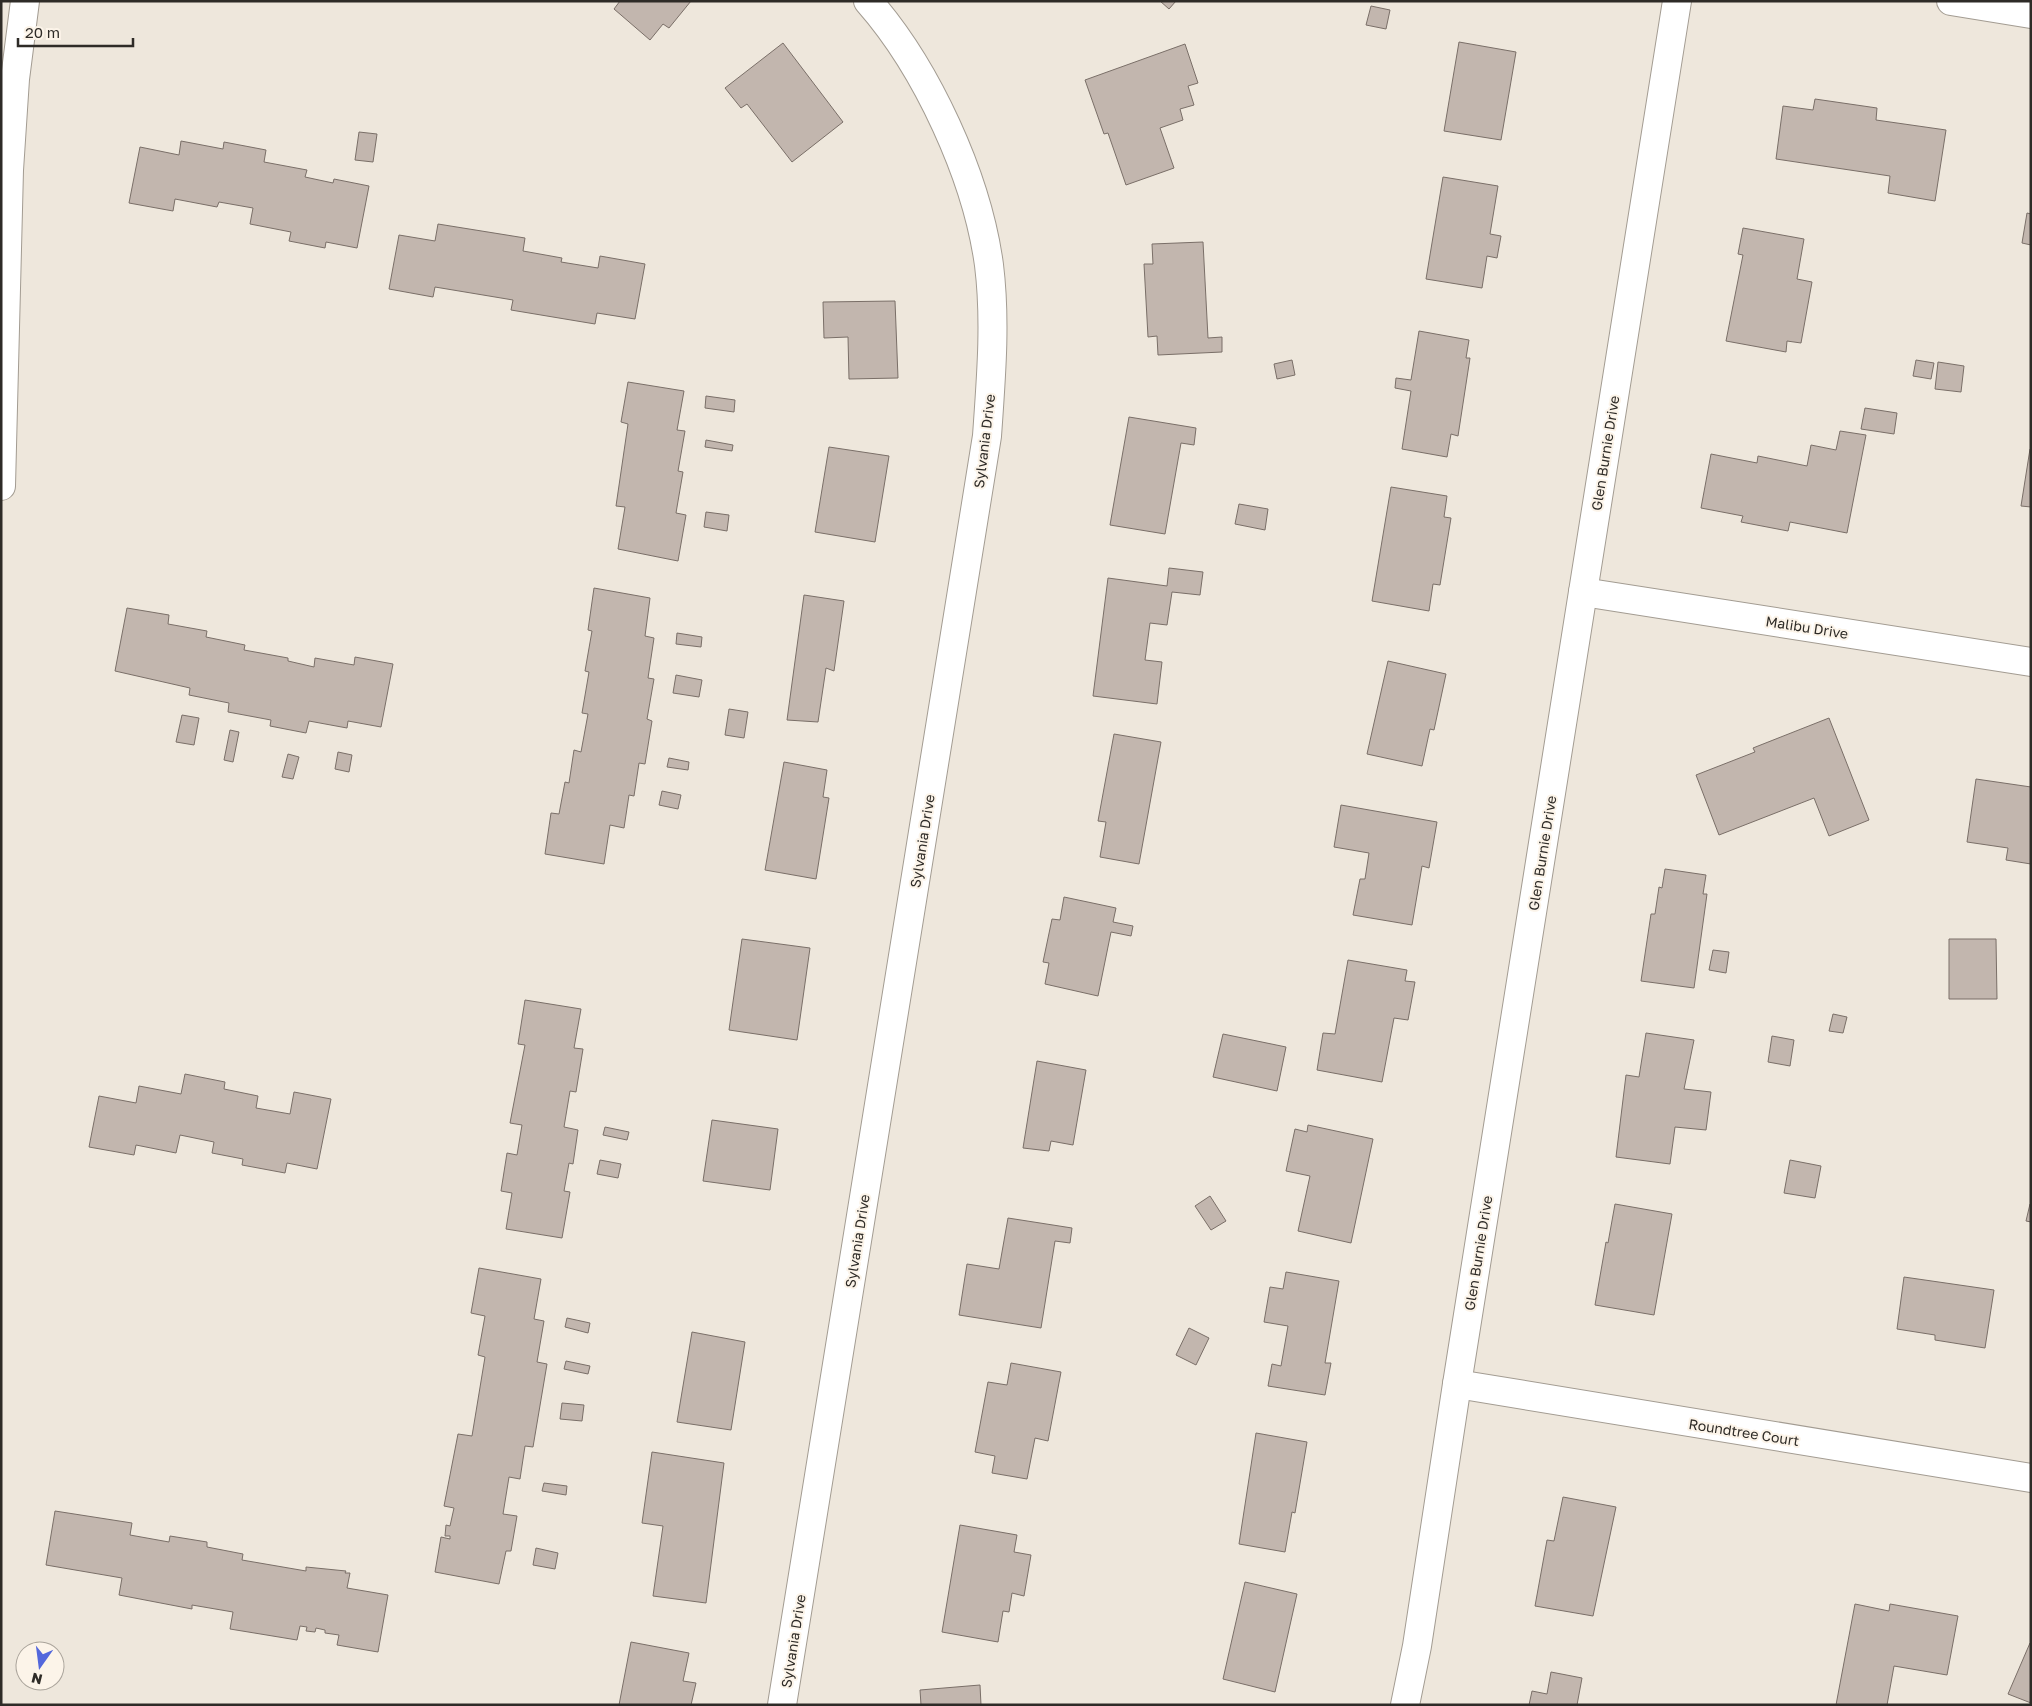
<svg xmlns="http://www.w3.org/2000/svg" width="2032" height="1706" font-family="'Golos Text',sans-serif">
<rect width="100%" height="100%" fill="#eee7dc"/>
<g fill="#c2b6ae" stroke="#7a6f68">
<path d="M 620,1 L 691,1 L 669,28 L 663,24 L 650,40 L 614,9 Z"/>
<path d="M 1160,1 L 1176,1 L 1169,9 Z"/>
<path d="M 1371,6 L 1390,10 L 1386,29 L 1366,25 Z"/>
<path d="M 1459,42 L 1516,52 L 1501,140 L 1444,131 Z"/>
<path d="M 783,43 L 843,122 L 792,162 L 747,104 L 741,108 L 725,88 Z"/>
<path d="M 1185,44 L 1198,83 L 1188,86 L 1194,105 L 1180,109 L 1183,120 L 1160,128 L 1174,168 L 1126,185 L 1108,133 L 1104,134 L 1085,80 Z"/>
<path d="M 1815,99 L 1877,108 L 1876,120 L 1946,130 L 1935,201 L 1888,193 L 1890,176 L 1776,159 L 1783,106 L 1813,110 Z"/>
<path d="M 359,132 L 377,134 L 373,162 L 355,160 Z"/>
<path d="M 181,141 L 223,149 L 224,142 L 266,150 L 264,162 L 307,170 L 305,177 L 333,183 L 334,179 L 369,186 L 357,248 L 326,242 L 325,248 L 289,241 L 291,232 L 250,224 L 253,208 L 219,202 L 217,207 L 175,199 L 173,211 L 129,203 L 140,147 L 179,155 Z"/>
<path d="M 1443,177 L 1498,186 L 1490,234 L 1501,236 L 1497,258 L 1487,256 L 1482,288 L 1426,279 Z"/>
<path d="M 2027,213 L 2031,214 L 2031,245 L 2022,243 Z"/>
<path d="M 438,224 L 525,238 L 523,251 L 562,258 L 561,262 L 598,268 L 600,256 L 645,264 L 635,319 L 597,313 L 595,324 L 511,310 L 513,300 L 435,287 L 433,297 L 389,289 L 399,235 L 435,241 Z"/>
<path d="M 1743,228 L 1804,239 L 1797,279 L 1812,282 L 1801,343 L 1787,341 L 1786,352 L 1726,341 L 1743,255 L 1738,254 Z"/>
<path d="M 1203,242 L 1208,338 L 1222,337 L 1222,352 L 1158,355 L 1157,336 L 1148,337 L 1144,264 L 1153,264 L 1152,244 Z"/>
<path d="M 895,301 L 898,378 L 849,379 L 848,337 L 824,338 L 823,302 Z"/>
<path d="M 1419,331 L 1469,340 L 1466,358 L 1470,358 L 1458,436 L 1451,434 L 1447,457 L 1402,449 L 1411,391 L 1395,388 L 1396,378 L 1411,380 Z"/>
<path d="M 1292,360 L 1295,375 L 1277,379 L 1274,364 Z"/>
<path d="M 1916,360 L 1934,363 L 1931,379 L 1913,376 Z"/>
<path d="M 1938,362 L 1964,366 L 1961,392 L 1935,389 Z"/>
<path d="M 628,382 L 684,391 L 677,430 L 685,431 L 678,471 L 683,472 L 676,513 L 686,515 L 678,561 L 618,549 L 625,507 L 616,506 L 628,424 L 621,422 Z"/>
<path d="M 706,396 L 735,400 L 734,412 L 705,408 Z"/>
<path d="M 1865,408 L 1897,413 L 1894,434 L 1861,429 Z"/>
<path d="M 1129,417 L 1196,428 L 1194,445 L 1181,443 L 1165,534 L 1110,525 Z"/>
<path d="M 1840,431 L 1866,435 L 1847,533 L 1790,522 L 1788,531 L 1741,522 L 1743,516 L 1701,508 L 1711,454 L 1757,463 L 1758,456 L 1807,466 L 1811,445 L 1836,450 Z"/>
<path d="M 706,440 L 733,445 L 732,451 L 705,447 Z"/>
<path d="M 829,447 L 889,456 L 875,542 L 815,532 Z"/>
<path d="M 2030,449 L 2031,449 L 2031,507 L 2021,506 Z"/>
<path d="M 1391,487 L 1447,496 L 1444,517 L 1451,518 L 1440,585 L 1433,584 L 1429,611 L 1372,601 Z"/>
<path d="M 1239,504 L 1268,509 L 1265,530 L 1235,524 Z"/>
<path d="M 706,512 L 729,515 L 727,531 L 704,527 Z"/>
<path d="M 1169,568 L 1203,572 L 1200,595 L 1172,592 L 1167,625 L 1150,623 L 1145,660 L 1162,662 L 1157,704 L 1093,696 L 1108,578 L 1167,586 Z"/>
<path d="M 594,588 L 650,598 L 645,636 L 654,638 L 648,678 L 654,679 L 647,719 L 652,721 L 645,764 L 639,763 L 634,796 L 629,795 L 624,828 L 610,825 L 604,864 L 545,854 L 551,813 L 559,814 L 565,782 L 569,783 L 574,750 L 581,752 L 588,714 L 582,713 L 589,672 L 585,671 L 592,631 L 588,630 Z"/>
<path d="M 804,595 L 844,601 L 834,671 L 826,668 L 818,722 L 787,720 Z"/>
<path d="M 127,608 L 169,615 L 168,624 L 207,631 L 206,637 L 245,645 L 244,650 L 288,658 L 288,661 L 314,667 L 315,658 L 354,665 L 355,657 L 393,664 L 381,727 L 348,721 L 347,728 L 309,721 L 306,733 L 270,726 L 271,720 L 228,712 L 229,703 L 189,695 L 190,688 L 115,671 Z"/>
<path d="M 677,633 L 702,637 L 701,647 L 676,644 Z"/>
<path d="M 1388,661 L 1446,674 L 1434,730 L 1430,729 L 1422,766 L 1367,754 Z"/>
<path d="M 676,675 L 702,680 L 699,697 L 673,693 Z"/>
<path d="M 729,709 L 748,712 L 744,738 L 725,735 Z"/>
<path d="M 182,715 L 199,718 L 194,745 L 176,742 Z"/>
<path d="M 1829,718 L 1869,820 L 1829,836 L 1814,798 L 1719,835 L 1696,775 L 1755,752 L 1753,748 Z"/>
<path d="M 230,730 L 239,732 L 233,762 L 224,760 Z"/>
<path d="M 1114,734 L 1161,742 L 1139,864 L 1100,857 L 1106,822 L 1098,821 Z"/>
<path d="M 338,752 L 352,755 L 349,772 L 335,769 Z"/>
<path d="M 288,754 L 299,757 L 293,779 L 282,777 Z"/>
<path d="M 669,758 L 689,762 L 688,770 L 667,767 Z"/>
<path d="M 784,762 L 827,770 L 823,797 L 829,798 L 816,879 L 765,870 Z"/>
<path d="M 1976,779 L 2031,787 L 2031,864 L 2006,860 L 2008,848 L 1967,842 Z"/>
<path d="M 662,791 L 681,795 L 678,809 L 659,805 Z"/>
<path d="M 1341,805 L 1437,822 L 1429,868 L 1422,866 L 1412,925 L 1353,915 L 1360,879 L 1365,879 L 1369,853 L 1334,847 Z"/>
<path d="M 1665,869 L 1706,875 L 1703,894 L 1707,894 L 1694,988 L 1641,981 L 1651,914 L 1655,914 L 1659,887 L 1662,888 Z"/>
<path d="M 1064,897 L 1116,908 L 1113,922 L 1133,926 L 1131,936 L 1111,932 L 1098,996 L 1045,984 L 1049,963 L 1043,962 L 1052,919 L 1060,920 Z"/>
<path d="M 742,939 L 810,948 L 797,1040 L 729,1030 Z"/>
<path d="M 1949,939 L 1996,939 L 1997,999 L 1949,999 Z"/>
<path d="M 1713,950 L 1729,952 L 1726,973 L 1709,970 Z"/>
<path d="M 1348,960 L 1407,970 L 1405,981 L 1415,982 L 1408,1020 L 1394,1018 L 1382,1082 L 1317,1070 L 1323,1033 L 1335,1034 Z"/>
<path d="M 525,1000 L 581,1009 L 574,1048 L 583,1049 L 576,1092 L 570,1091 L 564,1127 L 578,1130 L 573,1164 L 569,1163 L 564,1191 L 570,1192 L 562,1238 L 506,1229 L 512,1193 L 501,1191 L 507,1153 L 517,1155 L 522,1125 L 510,1123 L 525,1045 L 518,1044 Z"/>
<path d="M 1833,1014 L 1847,1017 L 1843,1033 L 1829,1031 Z"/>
<path d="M 1646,1033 L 1694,1040 L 1684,1089 L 1711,1092 L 1706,1130 L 1675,1127 L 1670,1164 L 1616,1157 L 1626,1075 L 1639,1077 Z"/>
<path d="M 1223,1034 L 1286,1047 L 1277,1091 L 1213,1077 Z"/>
<path d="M 1772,1036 L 1794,1040 L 1790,1066 L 1768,1062 Z"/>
<path d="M 1037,1061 L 1086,1070 L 1073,1145 L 1051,1141 L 1049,1151 L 1023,1148 Z"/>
<path d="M 185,1074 L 225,1082 L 224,1089 L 258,1096 L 256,1108 L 290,1114 L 294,1092 L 331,1099 L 317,1169 L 287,1163 L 285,1173 L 242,1165 L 243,1159 L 212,1153 L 214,1142 L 180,1135 L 176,1153 L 136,1145 L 134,1155 L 89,1147 L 99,1096 L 136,1103 L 139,1086 L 181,1094 Z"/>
<path d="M 712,1120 L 778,1129 L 770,1190 L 703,1181 Z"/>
<path d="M 1308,1125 L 1373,1139 L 1351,1243 L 1298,1231 L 1310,1176 L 1286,1171 L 1295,1129 L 1307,1132 Z"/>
<path d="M 605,1127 L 629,1132 L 627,1140 L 603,1135 Z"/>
<path d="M 600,1160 L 621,1164 L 618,1178 L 597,1174 Z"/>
<path d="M 1790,1160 L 1821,1166 L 1815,1198 L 1784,1193 Z"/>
<path d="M 1210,1196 L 1226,1221 L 1211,1230 L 1195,1206 Z"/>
<path d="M 1615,1204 L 1672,1214 L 1654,1315 L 1595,1305 L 1606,1242 L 1608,1243 Z"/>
<path d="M 2030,1204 L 2031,1204 L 2031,1222 L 2026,1221 Z"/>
<path d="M 1008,1218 L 1072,1228 L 1070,1243 L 1055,1241 L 1041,1328 L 959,1315 L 967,1264 L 999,1269 Z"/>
<path d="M 479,1268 L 541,1279 L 534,1319 L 544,1321 L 537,1362 L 547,1364 L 533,1447 L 525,1446 L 520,1479 L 509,1477 L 503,1514 L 517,1516 L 511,1551 L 506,1551 L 499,1584 L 435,1572 L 441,1537 L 450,1539 L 450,1536 L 445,1536 L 446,1525 L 450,1526 L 454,1508 L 444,1506 L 458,1434 L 472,1436 L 485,1357 L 478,1355 L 485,1316 L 471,1313 Z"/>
<path d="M 1286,1272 L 1339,1281 L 1325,1363 L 1331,1363 L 1325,1395 L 1268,1386 L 1272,1364 L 1281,1366 L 1288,1326 L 1264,1322 L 1270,1287 L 1283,1289 Z"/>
<path d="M 1904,1277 L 1994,1290 L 1985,1348 L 1935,1340 L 1935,1335 L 1897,1329 Z"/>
<path d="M 567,1318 L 590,1323 L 588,1333 L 565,1327 Z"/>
<path d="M 1189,1328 L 1209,1338 L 1196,1365 L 1176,1355 Z"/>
<path d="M 692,1332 L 745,1342 L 731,1430 L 677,1422 Z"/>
<path d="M 566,1361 L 590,1366 L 588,1374 L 564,1369 Z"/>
<path d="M 1011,1363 L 1061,1372 L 1048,1441 L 1035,1438 L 1027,1479 L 992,1473 L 995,1456 L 975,1452 L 988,1382 L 1007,1385 Z"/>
<path d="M 562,1403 L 584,1405 L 582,1421 L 560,1419 Z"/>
<path d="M 1256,1433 L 1307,1442 L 1295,1513 L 1292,1512 L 1285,1552 L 1239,1544 Z"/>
<path d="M 652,1452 L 724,1463 L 706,1603 L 653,1596 L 663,1526 L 642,1523 Z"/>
<path d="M 544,1483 L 567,1486 L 566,1495 L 542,1491 Z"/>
<path d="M 1563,1497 L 1616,1507 L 1593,1616 L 1535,1606 L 1547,1540 L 1554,1541 Z"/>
<path d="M 55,1511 L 132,1523 L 130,1535 L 169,1542 L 170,1536 L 207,1542 L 207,1547 L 243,1554 L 242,1560 L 306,1571 L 306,1567 L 346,1571 L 345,1573 L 350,1573 L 347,1588 L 388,1595 L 378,1652 L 337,1645 L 339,1635 L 325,1633 L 325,1630 L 316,1628 L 315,1632 L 306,1631 L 307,1627 L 300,1626 L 297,1640 L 230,1629 L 233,1612 L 192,1605 L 192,1609 L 119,1595 L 122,1578 L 46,1565 Z"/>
<path d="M 960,1525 L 1017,1535 L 1014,1552 L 1031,1555 L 1024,1596 L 1012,1593 L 1009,1612 L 1003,1611 L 998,1642 L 942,1632 Z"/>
<path d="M 536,1548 L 558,1553 L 555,1569 L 533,1565 Z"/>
<path d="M 1245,1582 L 1297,1594 L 1275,1692 L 1223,1679 Z"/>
<path d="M 1855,1604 L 1889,1611 L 1890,1604 L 1958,1616 L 1947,1675 L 1894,1666 L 1887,1705 L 1836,1705 Z"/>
<path d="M 631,1642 L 689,1653 L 683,1681 L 696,1683 L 691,1705 L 619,1705 Z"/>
<path d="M 2030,1643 L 2031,1643 L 2031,1703 L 2008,1694 Z"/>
<path d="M 1551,1672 L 1582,1678 L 1577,1705 L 1529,1705 L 1532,1691 L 1547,1694 Z"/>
<path d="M 980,1685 L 981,1705 L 921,1705 L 920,1690 Z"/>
</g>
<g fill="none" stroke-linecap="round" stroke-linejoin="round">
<defs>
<g id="minor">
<path d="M 1951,1 L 2031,14"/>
<path d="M 1,486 L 9,170 L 15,79 L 25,1"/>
<path d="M 1583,592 L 2031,662"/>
<path d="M 1457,1384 L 2031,1478"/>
<path d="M 782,1705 L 987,436 C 991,379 996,321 989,265 C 977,177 927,68 868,1"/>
<path d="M 1405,1705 L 1417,1646 L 1457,1384 L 1677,1"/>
</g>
</defs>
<use href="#minor" stroke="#a39c92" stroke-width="30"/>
<use href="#minor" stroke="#fff" stroke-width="28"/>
</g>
<g text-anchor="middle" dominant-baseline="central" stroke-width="4" stroke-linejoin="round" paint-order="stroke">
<g font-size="14" fill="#2e2b27" stroke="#fcf4e9">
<text transform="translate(984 441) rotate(-83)">Sylvania Drive</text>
<text transform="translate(1605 453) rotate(-81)">Glen Burnie Drive</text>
<text transform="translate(1807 627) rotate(9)">Malibu Drive</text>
<text transform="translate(922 841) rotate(-81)">Sylvania Drive</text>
<text transform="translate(1542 853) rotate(-81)">Glen Burnie Drive</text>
<text transform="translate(857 1241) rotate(-81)">Sylvania Drive</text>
<text transform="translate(1478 1253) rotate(-81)">Glen Burnie Drive</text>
<text transform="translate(1744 1432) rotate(9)">Roundtree Court</text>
<text transform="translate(793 1641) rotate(-81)">Sylvania Drive</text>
</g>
</g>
<rect width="2032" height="1706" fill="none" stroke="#2e2b27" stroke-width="5"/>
<g transform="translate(40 1666) rotate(194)"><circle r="24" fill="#fcf4e9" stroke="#aaa49b"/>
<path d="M0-4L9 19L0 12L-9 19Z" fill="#5367dc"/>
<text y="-8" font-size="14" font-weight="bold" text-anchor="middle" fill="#2e2b27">N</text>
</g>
<path d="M18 38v8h115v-8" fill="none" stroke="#2e2b27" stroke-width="2.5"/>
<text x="25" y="38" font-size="15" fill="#2e2b27" stroke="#fcf4e9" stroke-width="4" paint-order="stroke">20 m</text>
</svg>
